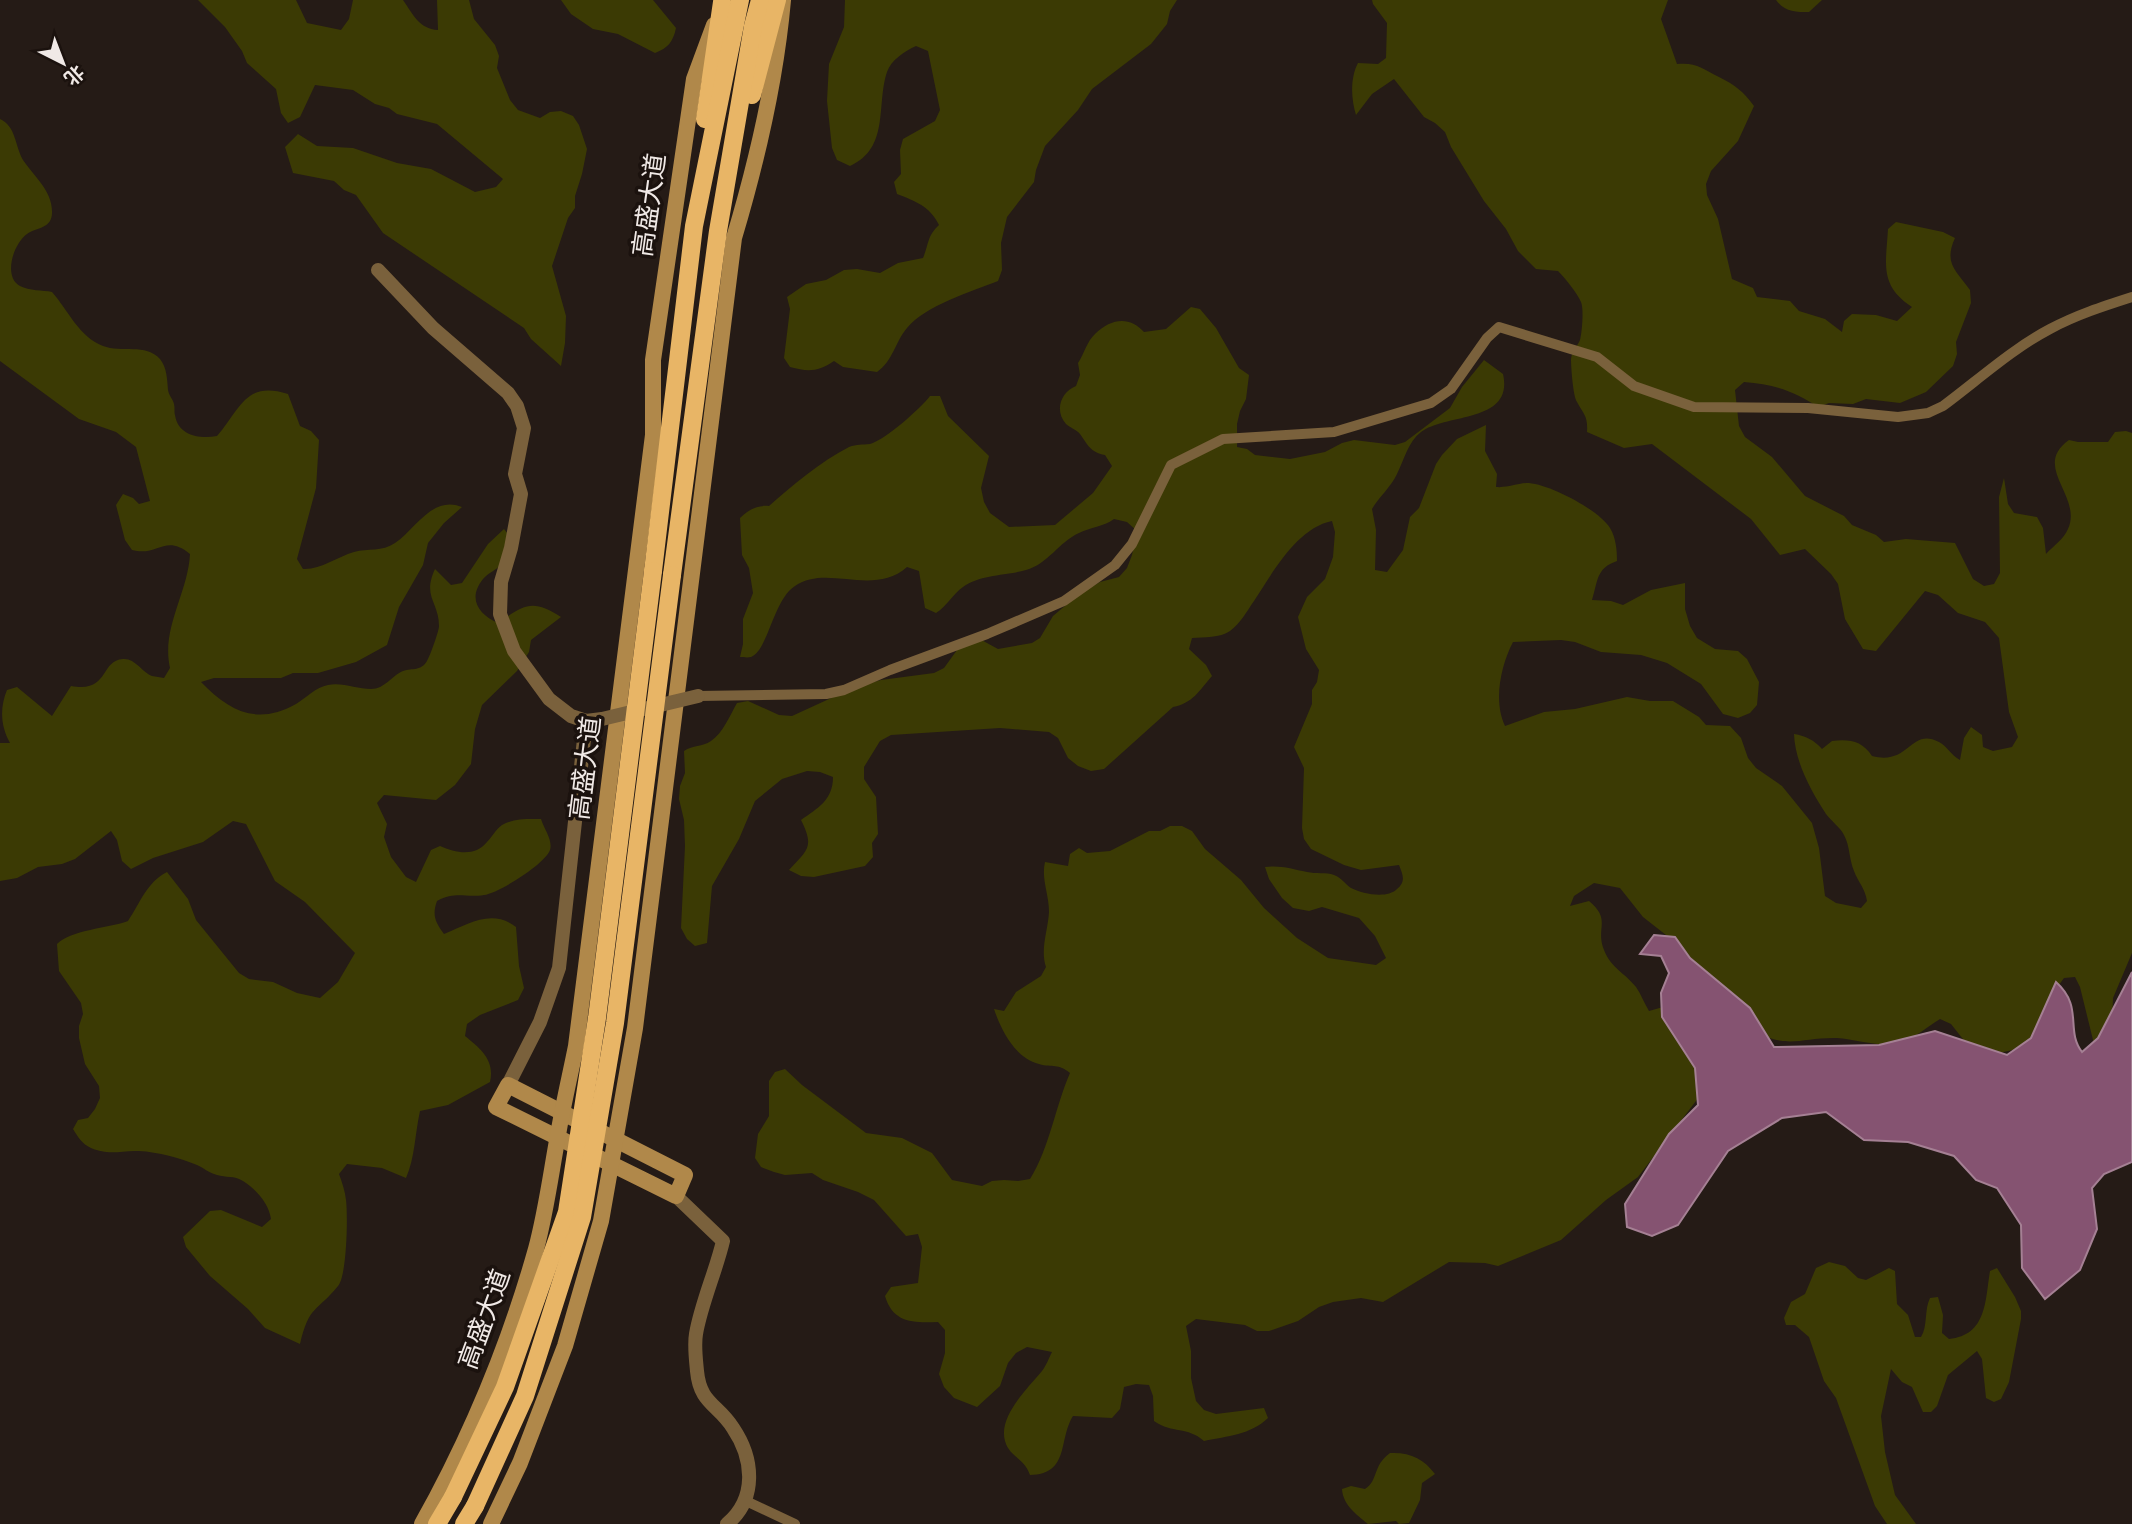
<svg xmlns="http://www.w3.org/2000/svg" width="2132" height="1524" font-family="'Zilla Slab','Noto Sans SC',serif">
<rect width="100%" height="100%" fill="#251b16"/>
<g fill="#3b3a04">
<path d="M 198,0 L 296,0 L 307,23 L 341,30 L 349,19 L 353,0 L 403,0 C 413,14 419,29 438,30 L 437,0 L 469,0 L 474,19 L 495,45 L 499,56 L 497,68 L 510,100 L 518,110 L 540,118 L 550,112 L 561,111 L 573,116 L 579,125 L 587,149 L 582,174 L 575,196 L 575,208 L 568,218 L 552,266 L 566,316 L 565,343 L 561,366 L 531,339 L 524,328 L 383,233 L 356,195 L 344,190 L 334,181 L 293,173 L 285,147 L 298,134 L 317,146 L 353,148 L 397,163 L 431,169 L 475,192 L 496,187 L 503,179 L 437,124 L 397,114 L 389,108 L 375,104 L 353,90 L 315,85 L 300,117 L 288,123 L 281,113 L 276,89 L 247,63 L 242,51 L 225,27 Z"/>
<path d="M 561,0 L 653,0 L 676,28 C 673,42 668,48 655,53 L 618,34 L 593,29 L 571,14 Z"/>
<path d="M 845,0 L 1177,0 L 1170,11 L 1167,24 L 1151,44 L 1092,89 L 1078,110 L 1045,146 L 1036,170 L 1034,182 L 1007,217 L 1001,243 L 1002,270 L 998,281 C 972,291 925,306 907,328 C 895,342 893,361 877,372 L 843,367 L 834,361 C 818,372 808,372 790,367 L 784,358 L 790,309 L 787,297 L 806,284 L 826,280 L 844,270 L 857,269 L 880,273 L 898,263 L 923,258 C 929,244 927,236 939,225 C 930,206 915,201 897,194 L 894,182 L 901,174 L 900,150 L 903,139 L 935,121 L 940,110 L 928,51 L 916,46 C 905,51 891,60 887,72 C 876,105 890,148 850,166 L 837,160 L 832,148 L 827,101 L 829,64 L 844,27 Z"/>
<path d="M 1372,0 L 1668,0 L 1661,19 L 1677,64 C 1696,62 1703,69 1719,77 C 1735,85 1743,91 1754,106 L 1738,141 L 1711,171 L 1706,184 L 1707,195 L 1718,219 L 1732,279 L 1753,288 L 1757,297 L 1790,301 L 1799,311 L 1825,319 L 1842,332 L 1844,321 L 1852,314 L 1876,315 L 1897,321 L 1912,307 C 1879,285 1886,264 1888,229 L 1896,222 L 1943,232 L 1955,238 C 1943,264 1957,271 1970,290 L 1971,303 L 1956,342 L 1957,354 L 1953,366 L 1926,392 L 1900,403 L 1866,399 L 1853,404 L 1829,403 L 1818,407 C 1794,391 1773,384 1744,382 L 1735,390 L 1739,426 L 1745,437 L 1772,457 L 1805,496 L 1844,516 L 1852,525 L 1876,535 L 1884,542 L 1906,539 L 1955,543 L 1973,579 L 1984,586 L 1994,584 L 2000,573 L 1999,497 L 2004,478 L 2008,504 L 2014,513 L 2037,517 L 2043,528 L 2046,554 C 2053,546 2064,539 2068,529 C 2083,496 2031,467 2069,440 L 2078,442 L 2108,442 L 2115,432 L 2126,431 L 2132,433 L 2132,953 L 2113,998 L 2112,1027 L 2094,1044 L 2080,987 L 2075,977 L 2064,978 L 2048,1000 L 2045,1027 L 2017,1049 L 1999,1053 L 1966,1043 L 1951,1024 L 1940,1019 C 1926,1028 1908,1043 1892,1045 C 1879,1046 1852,1039 1837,1038 C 1799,1037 1785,1052 1748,1026 L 1680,946 L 1643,917 L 1620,888 L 1594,883 L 1574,896 L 1570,906 L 1589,901 C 1612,920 1595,928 1604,950 C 1611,968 1625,973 1636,987 C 1641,994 1644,1003 1649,1011 L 1670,1005 L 1694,1006 L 1699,1097 L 1638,1177 L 1606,1200 L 1561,1240 L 1498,1266 L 1485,1263 L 1449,1262 L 1383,1302 L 1361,1298 L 1333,1302 L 1319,1307 L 1298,1321 L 1269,1331 L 1257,1331 L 1245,1325 L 1196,1319 L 1186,1326 L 1191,1351 L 1191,1378 L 1196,1401 L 1204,1410 L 1216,1414 L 1264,1408 L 1268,1418 C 1250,1435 1228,1436 1204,1441 C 1187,1426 1173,1434 1154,1421 L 1153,1396 L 1149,1385 L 1136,1384 L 1124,1387 L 1120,1409 L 1112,1418 L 1073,1416 C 1058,1440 1070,1474 1030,1475 C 1024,1457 1010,1458 1005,1441 C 998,1416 1028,1388 1042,1371 C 1046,1366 1049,1358 1052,1352 L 1027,1347 L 1016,1353 L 1008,1363 L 1000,1386 L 977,1407 L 954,1398 L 944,1387 L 939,1374 L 945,1353 L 945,1330 L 938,1322 C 913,1323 893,1323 885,1296 L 891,1287 L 918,1283 L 922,1247 L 918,1234 L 906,1236 L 874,1200 L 858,1192 L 823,1180 L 812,1173 L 785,1175 L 774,1172 L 761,1167 L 755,1158 L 758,1134 L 769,1116 L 769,1081 L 775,1072 L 785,1069 L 802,1085 L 866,1133 L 902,1138 L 932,1153 L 952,1180 L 982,1186 L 992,1181 L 1004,1180 L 1018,1181 L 1030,1179 C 1050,1147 1055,1107 1070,1073 C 1058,1063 1053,1068 1039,1064 C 1015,1058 1001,1030 994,1009 L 1004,1011 L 1016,992 L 1041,976 L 1046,967 C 1040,950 1048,930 1049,912 C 1049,894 1041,879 1045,862 L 1068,866 L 1070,854 L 1079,848 L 1087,853 L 1110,851 L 1149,831 L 1160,831 L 1170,826 L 1182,826 L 1192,831 L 1205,849 L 1241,880 L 1264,908 L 1297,938 L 1328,958 L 1376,965 L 1386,958 L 1375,936 L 1359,918 L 1322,907 L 1309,911 L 1293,908 L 1282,898 L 1269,879 L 1265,867 C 1281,865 1292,869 1307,872 C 1316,874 1326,872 1334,875 C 1342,878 1345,884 1351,888 C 1363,894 1387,899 1397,889 C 1406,882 1403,875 1399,865 L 1361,870 L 1344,865 L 1311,849 L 1304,839 L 1302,828 L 1304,768 L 1294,747 L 1312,704 L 1312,690 L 1317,682 L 1319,670 L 1306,649 L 1298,617 L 1307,597 L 1325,579 L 1333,557 L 1335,532 L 1332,521 C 1297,528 1273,572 1254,601 C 1247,611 1240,624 1230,631 C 1220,638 1204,637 1192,638 L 1189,649 L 1206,665 L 1212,676 C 1199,691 1193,703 1173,707 L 1104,769 L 1091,771 L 1078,766 L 1068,758 L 1058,738 L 1049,732 L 1000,728 L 891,735 L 880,741 L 864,767 L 864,779 L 876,797 L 878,834 L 872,843 L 873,857 L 865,866 L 814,877 L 801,876 L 789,870 C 807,850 815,848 801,820 C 818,808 833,800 833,777 L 820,772 L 807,771 L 782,779 L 755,801 L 739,839 L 712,886 L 707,943 L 695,946 L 687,939 L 681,928 L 685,846 L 684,820 L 679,799 L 680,786 L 685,773 L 684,751 C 693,745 702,747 711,741 C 723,733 730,715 737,703 L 748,701 L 779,715 L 792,716 L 853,688 L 881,680 L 934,673 L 944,668 L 965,639 L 976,637 L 998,649 L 1032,643 L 1040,638 L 1053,616 L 1079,594 L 1100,582 L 1119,577 L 1127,568 L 1132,555 L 1137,531 L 1127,522 L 1114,519 C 1103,527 1091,527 1079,533 C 1059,542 1048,564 1026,570 C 1006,576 981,574 963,587 C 953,594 947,606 936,613 L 925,608 L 919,571 L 907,567 C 873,597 827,564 795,586 C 773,600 768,651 751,657 C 747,658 743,657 740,657 L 743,644 L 743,619 L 753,593 L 749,568 L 742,555 L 740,518 C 749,510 756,505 769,506 C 793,485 820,462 849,447 C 857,444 862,445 870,444 C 885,440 920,409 930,396 L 940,396 L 948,416 L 989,456 L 981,488 L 984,502 L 990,513 L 1009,527 L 1055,525 L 1093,493 L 1112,466 L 1105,455 C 1090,452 1088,445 1080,434 C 1076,429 1070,428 1066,424 C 1054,410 1061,392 1076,386 L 1080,375 L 1078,363 C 1084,354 1087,341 1095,334 C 1111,318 1130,316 1144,332 L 1166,329 L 1191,307 L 1200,309 L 1216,328 L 1239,368 L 1249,375 L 1246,399 L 1240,411 L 1237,424 L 1237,447 L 1247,449 L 1255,455 L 1290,459 L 1325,452 L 1342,443 L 1354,440 L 1395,445 L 1405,442 L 1450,408 L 1462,387 L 1484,360 L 1503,374 C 1514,423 1447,413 1421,432 C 1408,442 1404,460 1397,474 C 1391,487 1379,497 1372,509 L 1376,530 L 1375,570 L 1387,572 L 1403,550 L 1410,517 L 1419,508 L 1436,464 L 1442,455 L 1457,439 L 1486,425 L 1485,451 L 1497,474 L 1496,487 C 1508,488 1518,483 1529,483 C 1551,485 1599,510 1610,528 C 1616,538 1617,550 1617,561 C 1596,568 1598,581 1592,600 L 1611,601 L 1623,605 L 1651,590 L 1685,583 L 1685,609 L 1690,626 L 1697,638 L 1715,649 L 1738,651 L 1747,659 L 1759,682 L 1757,705 L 1750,713 L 1738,718 L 1723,714 L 1701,684 L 1667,663 L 1641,655 L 1601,652 L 1575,642 L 1561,640 L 1513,642 C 1501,665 1493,701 1505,726 L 1544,712 L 1575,709 L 1627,697 L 1650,701 L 1673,701 L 1699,717 L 1706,725 L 1730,726 L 1741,738 L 1748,758 L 1756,768 L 1782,786 L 1812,823 L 1819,848 L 1825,896 L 1836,903 L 1861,908 L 1867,901 C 1865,888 1858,882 1854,871 C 1849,859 1850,846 1844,835 C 1840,827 1831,821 1826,814 C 1811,791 1795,762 1794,734 C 1806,736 1814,740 1822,749 L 1832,741 C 1850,739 1862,741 1872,756 C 1910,766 1910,727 1939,742 C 1947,746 1951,755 1960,760 L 1964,738 L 1971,727 L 1982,735 L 1983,747 L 1993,751 L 2012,747 L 2018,737 L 2009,712 L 1999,638 L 1985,622 L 1958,613 L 1938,595 L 1925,591 L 1876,651 L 1863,649 L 1845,619 L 1838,584 L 1831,574 L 1805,549 L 1780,555 L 1751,519 L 1652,444 L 1624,448 L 1587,432 C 1588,416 1584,415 1577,402 C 1573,396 1571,367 1571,359 C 1572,350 1577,347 1580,340 C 1582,332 1584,309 1581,302 C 1577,293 1565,278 1558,271 L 1536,269 L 1518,251 L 1506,229 L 1484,201 L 1451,147 L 1445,132 L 1435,123 L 1424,117 L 1394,79 L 1372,94 L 1356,115 C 1351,99 1350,78 1358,63 L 1378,64 L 1386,58 L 1387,23 L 1373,4 Z"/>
<path d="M 1776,0 L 1822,0 L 1809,12 C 1795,12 1785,12 1776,0 Z"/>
<path d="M 0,119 C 16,126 15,146 23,160 C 34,176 52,191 52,211 C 53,229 37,227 27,234 C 13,244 3,277 20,286 C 29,291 43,290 52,292 C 68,310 79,337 103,346 C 121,353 146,343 160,359 C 167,368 167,379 168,390 C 169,396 173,399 174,404 C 175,408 174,412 175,415 C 178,436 200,439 217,436 C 240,410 245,380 288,394 L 300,426 L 311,431 L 319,440 L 316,488 L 297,559 L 303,569 C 320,570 337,557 354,552 C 368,548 382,552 395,543 C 416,529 432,495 462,507 L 444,523 L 428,543 L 423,565 L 399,607 L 387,645 L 356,662 L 318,673 L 293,673 L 281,678 L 214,678 L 201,682 C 229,711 257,726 296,704 C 306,698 316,687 328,685 C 342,682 357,689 371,689 C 385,689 391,676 403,671 C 413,668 421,671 427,661 C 430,656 439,631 439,626 C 439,602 422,597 435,569 L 451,585 L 462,583 L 488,544 L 504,529 L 512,539 C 509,546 506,559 501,565 C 496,570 488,573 483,579 C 467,599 479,615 498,623 C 524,605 532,598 561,617 L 531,640 L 529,652 L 517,671 L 482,705 L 475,729 L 471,764 L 455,785 L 436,800 L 384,795 L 377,803 L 387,824 L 384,837 L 391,857 L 406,877 L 416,882 L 431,850 L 440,846 C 456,853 475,857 487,842 C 493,836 495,830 502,825 C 514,818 528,819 541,819 C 544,829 553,840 550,850 C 545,864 499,893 484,895 C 465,898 456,891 437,901 C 432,915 435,922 444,934 C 468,924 492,908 516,927 L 519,966 L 524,988 L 518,1000 L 480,1015 L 467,1024 L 465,1036 C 481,1049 495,1060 490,1082 L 448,1105 L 420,1111 C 415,1133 415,1158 406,1178 L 382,1168 L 347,1164 L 339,1174 C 342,1182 345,1191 346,1200 C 348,1215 347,1276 338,1286 C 317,1312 309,1305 300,1344 L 265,1328 L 248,1309 L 210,1276 L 186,1247 L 183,1237 L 210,1211 L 221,1210 L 262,1227 L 271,1219 C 269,1204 256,1189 243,1181 C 234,1175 226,1178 217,1175 C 209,1173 204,1168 197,1165 C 180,1158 158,1152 139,1151 C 121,1150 110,1156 91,1148 C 82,1144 78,1137 73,1129 L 78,1120 L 88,1118 L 95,1109 L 100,1098 L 99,1086 L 85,1064 L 79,1038 L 79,1026 L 83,1014 L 81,1003 L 59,971 L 57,944 C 73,929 106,929 128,921 C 140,903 147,882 167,872 L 188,899 L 196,920 L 239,973 L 249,979 L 273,982 L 297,993 L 320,998 L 338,982 L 355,953 L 305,902 L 275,881 L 246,824 L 233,821 L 203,842 L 153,858 L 131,869 L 122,861 L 117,840 L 111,831 L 75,859 L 62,864 L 38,867 L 17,878 L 0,881 L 0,743 L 10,743 C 0,725 0,707 7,690 L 17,687 L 52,716 L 71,686 C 110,693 99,661 123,659 C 135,658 142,672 152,676 C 156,677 160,677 164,678 L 170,668 C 161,628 188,593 190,554 C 165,533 158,557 132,550 L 125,540 L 116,505 L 123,494 L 133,498 L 139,504 L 150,501 L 136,447 L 116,432 L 79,419 L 0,361 Z"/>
<path d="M 1829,1262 L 1845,1266 L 1858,1278 L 1866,1280 L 1889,1268 L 1895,1271 L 1897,1304 L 1908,1315 L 1915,1337 L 1921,1337 C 1928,1326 1924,1310 1930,1298 L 1938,1297 L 1943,1315 L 1942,1333 L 1949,1339 C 1987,1335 1985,1301 1990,1271 L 1997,1268 L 2015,1297 L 2021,1311 L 2021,1319 L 2009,1382 L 2001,1399 L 1994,1402 L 1986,1398 L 1982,1359 L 1977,1351 L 1948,1375 L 1937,1406 L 1931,1412 L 1923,1412 L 1912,1387 L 1902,1382 L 1891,1369 L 1881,1416 L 1885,1452 L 1895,1495 L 1916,1524 L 1887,1524 L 1875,1506 L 1836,1398 L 1824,1381 L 1809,1337 L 1795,1325 L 1786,1325 L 1784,1318 L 1791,1302 L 1805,1294 L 1816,1268 Z"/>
<path d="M 1390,1453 C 1410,1452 1424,1459 1435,1474 L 1422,1483 L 1420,1500 L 1409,1523 L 1399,1524 L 1396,1521 L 1368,1524 C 1356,1514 1343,1505 1342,1489 L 1351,1486 L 1365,1489 C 1379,1480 1372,1466 1390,1453 Z"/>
</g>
<path fill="#855371" stroke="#a58094" stroke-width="2" d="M 1654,935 L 1675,937 L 1690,958 L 1750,1008 L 1774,1047 L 1879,1045 L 1935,1031 L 2007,1055 L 2031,1038 L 2056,982 C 2084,1007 2065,1030 2082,1052 L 2098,1038 L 2132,972 L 2132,1162 L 2104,1174 L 2092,1188 L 2097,1229 L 2080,1270 L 2045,1299 L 2022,1268 L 2021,1225 L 1997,1188 L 1976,1180 L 1954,1156 L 1908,1142 L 1864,1140 L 1826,1112 L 1782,1118 L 1728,1151 L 1678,1225 L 1652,1236 L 1627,1227 L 1625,1204 L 1669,1134 L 1698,1105 L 1695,1068 L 1662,1017 L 1661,993 L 1669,973 L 1661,956 L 1640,954 Z"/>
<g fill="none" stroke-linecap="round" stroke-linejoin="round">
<g stroke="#7a613c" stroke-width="10">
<path d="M 698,696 L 826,694 L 844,690 L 890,670 L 987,634 L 1064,601 L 1115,565 L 1132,544 L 1171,465 L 1223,439 L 1334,432 L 1431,403 L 1451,389 L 1487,338 L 1499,327 L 1597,357 L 1634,386 L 1694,407 L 1808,408 L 1898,417 L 1928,413 L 1943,406 C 1978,380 2012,349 2050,329 C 2076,315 2104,306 2132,297"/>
<path d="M 746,1501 L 795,1524"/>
</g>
<g stroke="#7a613c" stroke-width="14">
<path d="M 378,270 L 433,328 L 508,393 L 517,406 L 524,428 L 515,474 L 521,494 L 511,548 L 501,582 L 500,614 L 514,651 L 549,699 L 571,716 L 586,721 L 559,968 L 540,1022 L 508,1085"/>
<path d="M 676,1196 L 723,1241 C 716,1271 701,1304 696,1334 C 694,1345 696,1360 697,1371 C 700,1404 718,1404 733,1428 C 754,1459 757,1499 727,1524"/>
</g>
<g stroke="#b0884a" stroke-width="16">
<path d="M 508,1085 L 685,1175 L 676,1196 L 496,1107 Z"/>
<path d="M 422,1524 C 470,1438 509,1345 536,1249 C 546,1212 551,1173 558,1135 C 563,1105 570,1076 576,1046 L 653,435 L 653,360 L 694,79 L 714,25"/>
<path d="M 491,1524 L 520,1463 L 565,1346 L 601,1221 L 635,1028 L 734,238 C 757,161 776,80 783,0"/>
</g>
<g stroke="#e8b566" stroke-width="18">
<path d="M 752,95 L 777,0"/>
<path d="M 705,119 L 722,2"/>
<path d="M 653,571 L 694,226 L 740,0"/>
<path d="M 672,575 L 718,231 L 753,26 L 760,0"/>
<path d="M 437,1524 L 453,1497"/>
<path d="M 464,1524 L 475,1506"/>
</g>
<path stroke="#7a613c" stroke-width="14" d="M 586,721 L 602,719 L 698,696"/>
<g stroke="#e8b566" stroke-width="18">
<path d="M 453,1497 L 505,1387 L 567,1212 L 597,1018 L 653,571"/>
<path d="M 475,1506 L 525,1396 L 582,1217 L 615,1023 L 672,575"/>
</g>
</g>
<g text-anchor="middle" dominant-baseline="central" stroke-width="7" stroke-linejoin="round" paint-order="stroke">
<g font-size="26" fill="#f0e9e6" stroke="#1b120e">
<text transform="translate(649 205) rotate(-82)">高盛大道</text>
<text transform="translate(585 768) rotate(-83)">高盛大道</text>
<text transform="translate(484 1319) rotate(-70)">高盛大道</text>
</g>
</g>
<g transform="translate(63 63) rotate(138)" stroke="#1b120e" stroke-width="5" paint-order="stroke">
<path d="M0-5L12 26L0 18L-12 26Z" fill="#f0e9e6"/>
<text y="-10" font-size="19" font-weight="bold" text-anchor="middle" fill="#f0e9e6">北</text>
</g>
</svg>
